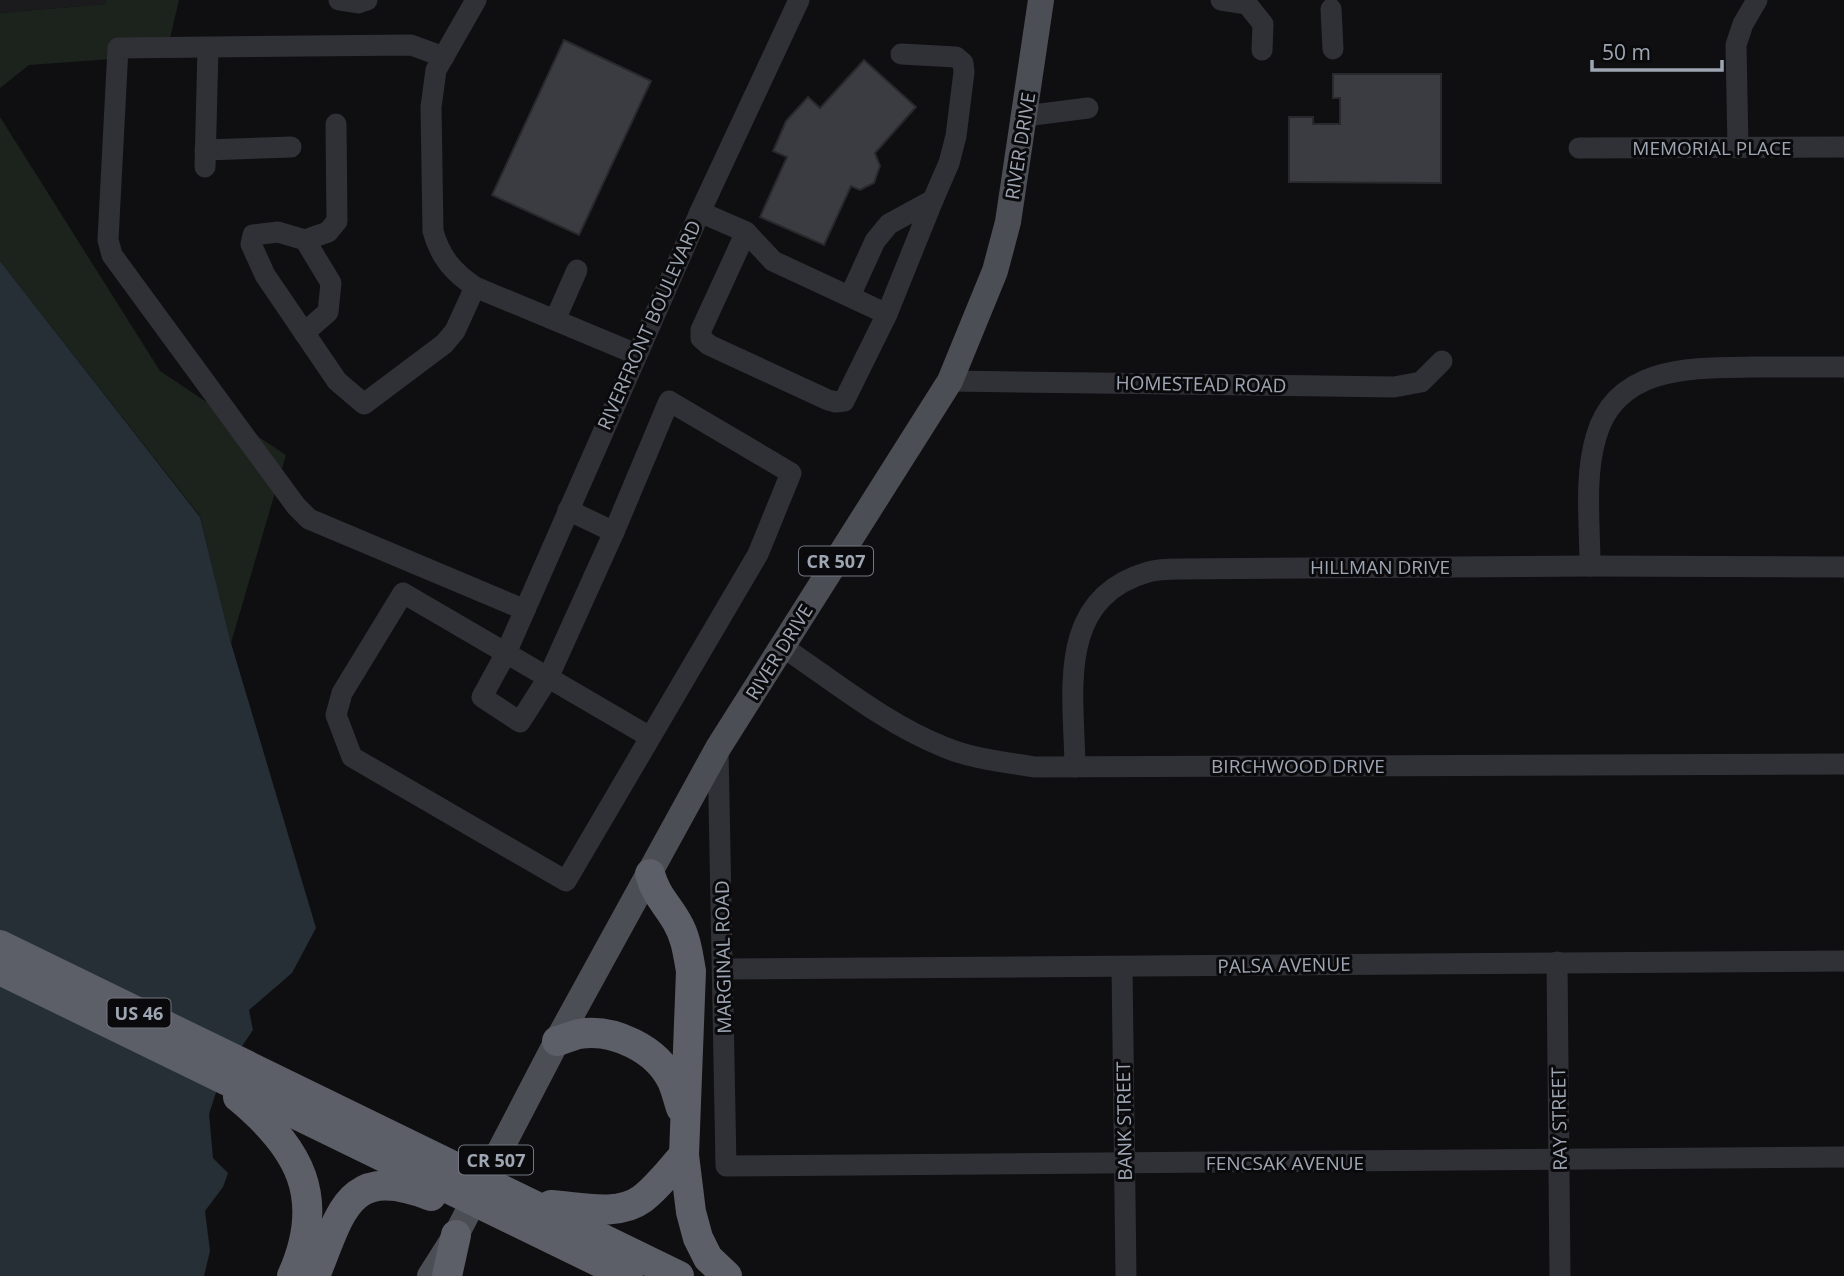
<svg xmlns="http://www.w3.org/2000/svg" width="1844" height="1276" font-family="'Open Sans',sans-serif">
<rect width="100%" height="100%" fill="#0f0f11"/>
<path fill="#1b1b1e" d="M 0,0 L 107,0 L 105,4 L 0,13 Z"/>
<g fill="#1b231c">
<path d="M 107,0 L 179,0 L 166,55 L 29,65 L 0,88 L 0,13 L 105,4 Z"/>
<path d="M 0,117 L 160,371 L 286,455 L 231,643 L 200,516 L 0,261 Z"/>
</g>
<path fill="#252f35" d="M 0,261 L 200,517 L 231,643 L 316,928 L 292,973 L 249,1010 L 253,1030 L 221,1077 L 209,1114 L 213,1158 L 228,1173 L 223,1187 L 205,1211 L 210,1251 L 204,1276 L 0,1276 Z"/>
<g fill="#3b3c41" stroke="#29292d" stroke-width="2">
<path d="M 564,40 L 651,81 L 579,235 L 492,195 Z"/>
<path d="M 864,60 L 916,107 L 875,153 L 880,166 L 874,183 L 860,190 L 851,186 L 824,245 L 760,217 L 787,157 L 773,151 L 786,121 L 808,97 L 820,108 Z"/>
<path d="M 1333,74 L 1441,74 L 1441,183 L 1289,182 L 1289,117 L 1313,117 L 1313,124 L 1340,124 L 1340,98 L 1333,98 Z"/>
</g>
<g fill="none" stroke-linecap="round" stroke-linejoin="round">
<g stroke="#303136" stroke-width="21">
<path d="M 339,0 L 358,3 L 367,0"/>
<path d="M 476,0 L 436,70 L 431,107 L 433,231 C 440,257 453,272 475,287 L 636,354"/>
<path d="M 1221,0 L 1247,4 L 1263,24 L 1262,50"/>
<path d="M 1331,9 L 1333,49"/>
<path d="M 901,54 L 956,57 L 963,63 L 964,72 L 956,136 L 949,163 L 933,200"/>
<path d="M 444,57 L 411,45 L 118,48 L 108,240 L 112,255 L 296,506 L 309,519 L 525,610"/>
<path d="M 1025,116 L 1088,108"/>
<path d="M 1579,148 L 1844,147"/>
<path d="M 1738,148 L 1736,45 L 1743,24 L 1757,0"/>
<path d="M 205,150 L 291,147"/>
<path d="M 205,167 L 208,48"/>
<path d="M 700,212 L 746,232 L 773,261 L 887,314 L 844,401 L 836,402 L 828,400 L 709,345 L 701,338 L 701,330 L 746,232"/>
<path d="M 305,240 L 328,232 L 337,221 L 336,124"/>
<path d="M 850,296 L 875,241 L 889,224 L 933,200 L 887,314"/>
<path d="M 555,320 L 577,270"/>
<path d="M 304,333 L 328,312 L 331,283 L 305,240 L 278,232 L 253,235 L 251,244 L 265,275 L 337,381 L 364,404 L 444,344 L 455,331 L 475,287"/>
<path d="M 950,381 L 1394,387 L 1421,382 L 1442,361"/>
<path d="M 568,510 L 614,532 L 669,401 L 791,473 L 758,554 L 566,881 L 352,757 L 336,715 L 342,693 L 403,593 L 650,737"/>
<path d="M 614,532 L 548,678 L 520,722 L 482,697 L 506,653 L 700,212 L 799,0"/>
<path d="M 1590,566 C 1590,524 1584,478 1596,437 C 1616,365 1692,368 1753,367 C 1783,367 1814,367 1844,367"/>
<path d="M 783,647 C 835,682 886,724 944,747 C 972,759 1004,762 1034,767 L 1844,764"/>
<path d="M 718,748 L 726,1166 L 1844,1157"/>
<path d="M 1075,767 C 1074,692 1055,599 1148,572 C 1158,569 1170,569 1180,569 L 1590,566 L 1844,567"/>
<path d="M 1557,962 L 1560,1276"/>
<path d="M 1122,967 L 1126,1276"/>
<path d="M 724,969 L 1844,961"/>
</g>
<path stroke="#4c4e55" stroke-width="26" d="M 430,1276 L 456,1235 L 557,1041 L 718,748 L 950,381 L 995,271 L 1008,222 L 1041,0"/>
<g stroke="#5c5f67" stroke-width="30">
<path d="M 650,874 C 656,896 667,904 677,922 C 686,937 688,954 691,971 L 684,1155 L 691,1212 L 698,1238 L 708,1258 L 727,1276"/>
<path d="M 0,945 L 679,1276"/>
<path d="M 0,970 L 628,1276"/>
<path d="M 557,1041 C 564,1039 571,1036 579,1034 C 613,1028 657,1049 672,1081 C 676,1090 678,1099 681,1108"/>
<path d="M 238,1097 C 300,1148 327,1198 292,1276"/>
<path d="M 551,1205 C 580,1207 618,1217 642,1199 C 658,1187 671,1169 684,1155"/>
<path d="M 315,1276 C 342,1210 348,1164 431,1196"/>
<path d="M 447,1276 L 456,1235"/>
</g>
</g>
<g text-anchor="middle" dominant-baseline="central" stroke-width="6" stroke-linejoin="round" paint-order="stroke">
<g fill="#0a0a0c" stroke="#727781" stroke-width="2">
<rect x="799" y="546.5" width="74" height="29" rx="5"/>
<rect x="107.5" y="998.5" width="63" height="29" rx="5"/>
<rect x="459" y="1145.5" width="74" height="29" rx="5"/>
</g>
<g font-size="18" font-weight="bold" fill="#9fa6b3">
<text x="836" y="561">CR 507</text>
<text x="139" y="1013">US 46</text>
<text x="496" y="1160">CR 507</text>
</g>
<g font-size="19" fill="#9fa6b3" stroke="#0a0a0c">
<text transform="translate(1020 146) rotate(-81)">RIVER DRIVE</text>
<text x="1712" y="148">MEMORIAL PLACE</text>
<text transform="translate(649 325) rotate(-66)">RIVERFRONT BOULEVARD</text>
<text transform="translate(1201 384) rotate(1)">HOMESTEAD ROAD</text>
<text x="1380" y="567">HILLMAN DRIVE</text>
<text transform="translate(779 652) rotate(-58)">RIVER DRIVE</text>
<text x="1298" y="766">BIRCHWOOD DRIVE</text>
<text transform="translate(723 957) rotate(-91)">MARGINAL ROAD</text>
<text transform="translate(1284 965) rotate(-1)">PALSA AVENUE</text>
<text transform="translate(1559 1119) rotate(-91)">RAY STREET</text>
<text transform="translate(1124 1121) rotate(-91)">BANK STREET</text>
<text x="1285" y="1163">FENCSAK AVENUE</text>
</g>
</g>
<path d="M1592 60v10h130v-10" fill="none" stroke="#9fa6b3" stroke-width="3.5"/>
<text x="1602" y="60" font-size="21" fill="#9fa6b3" stroke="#0a0a0c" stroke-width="5" paint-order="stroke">50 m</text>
</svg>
